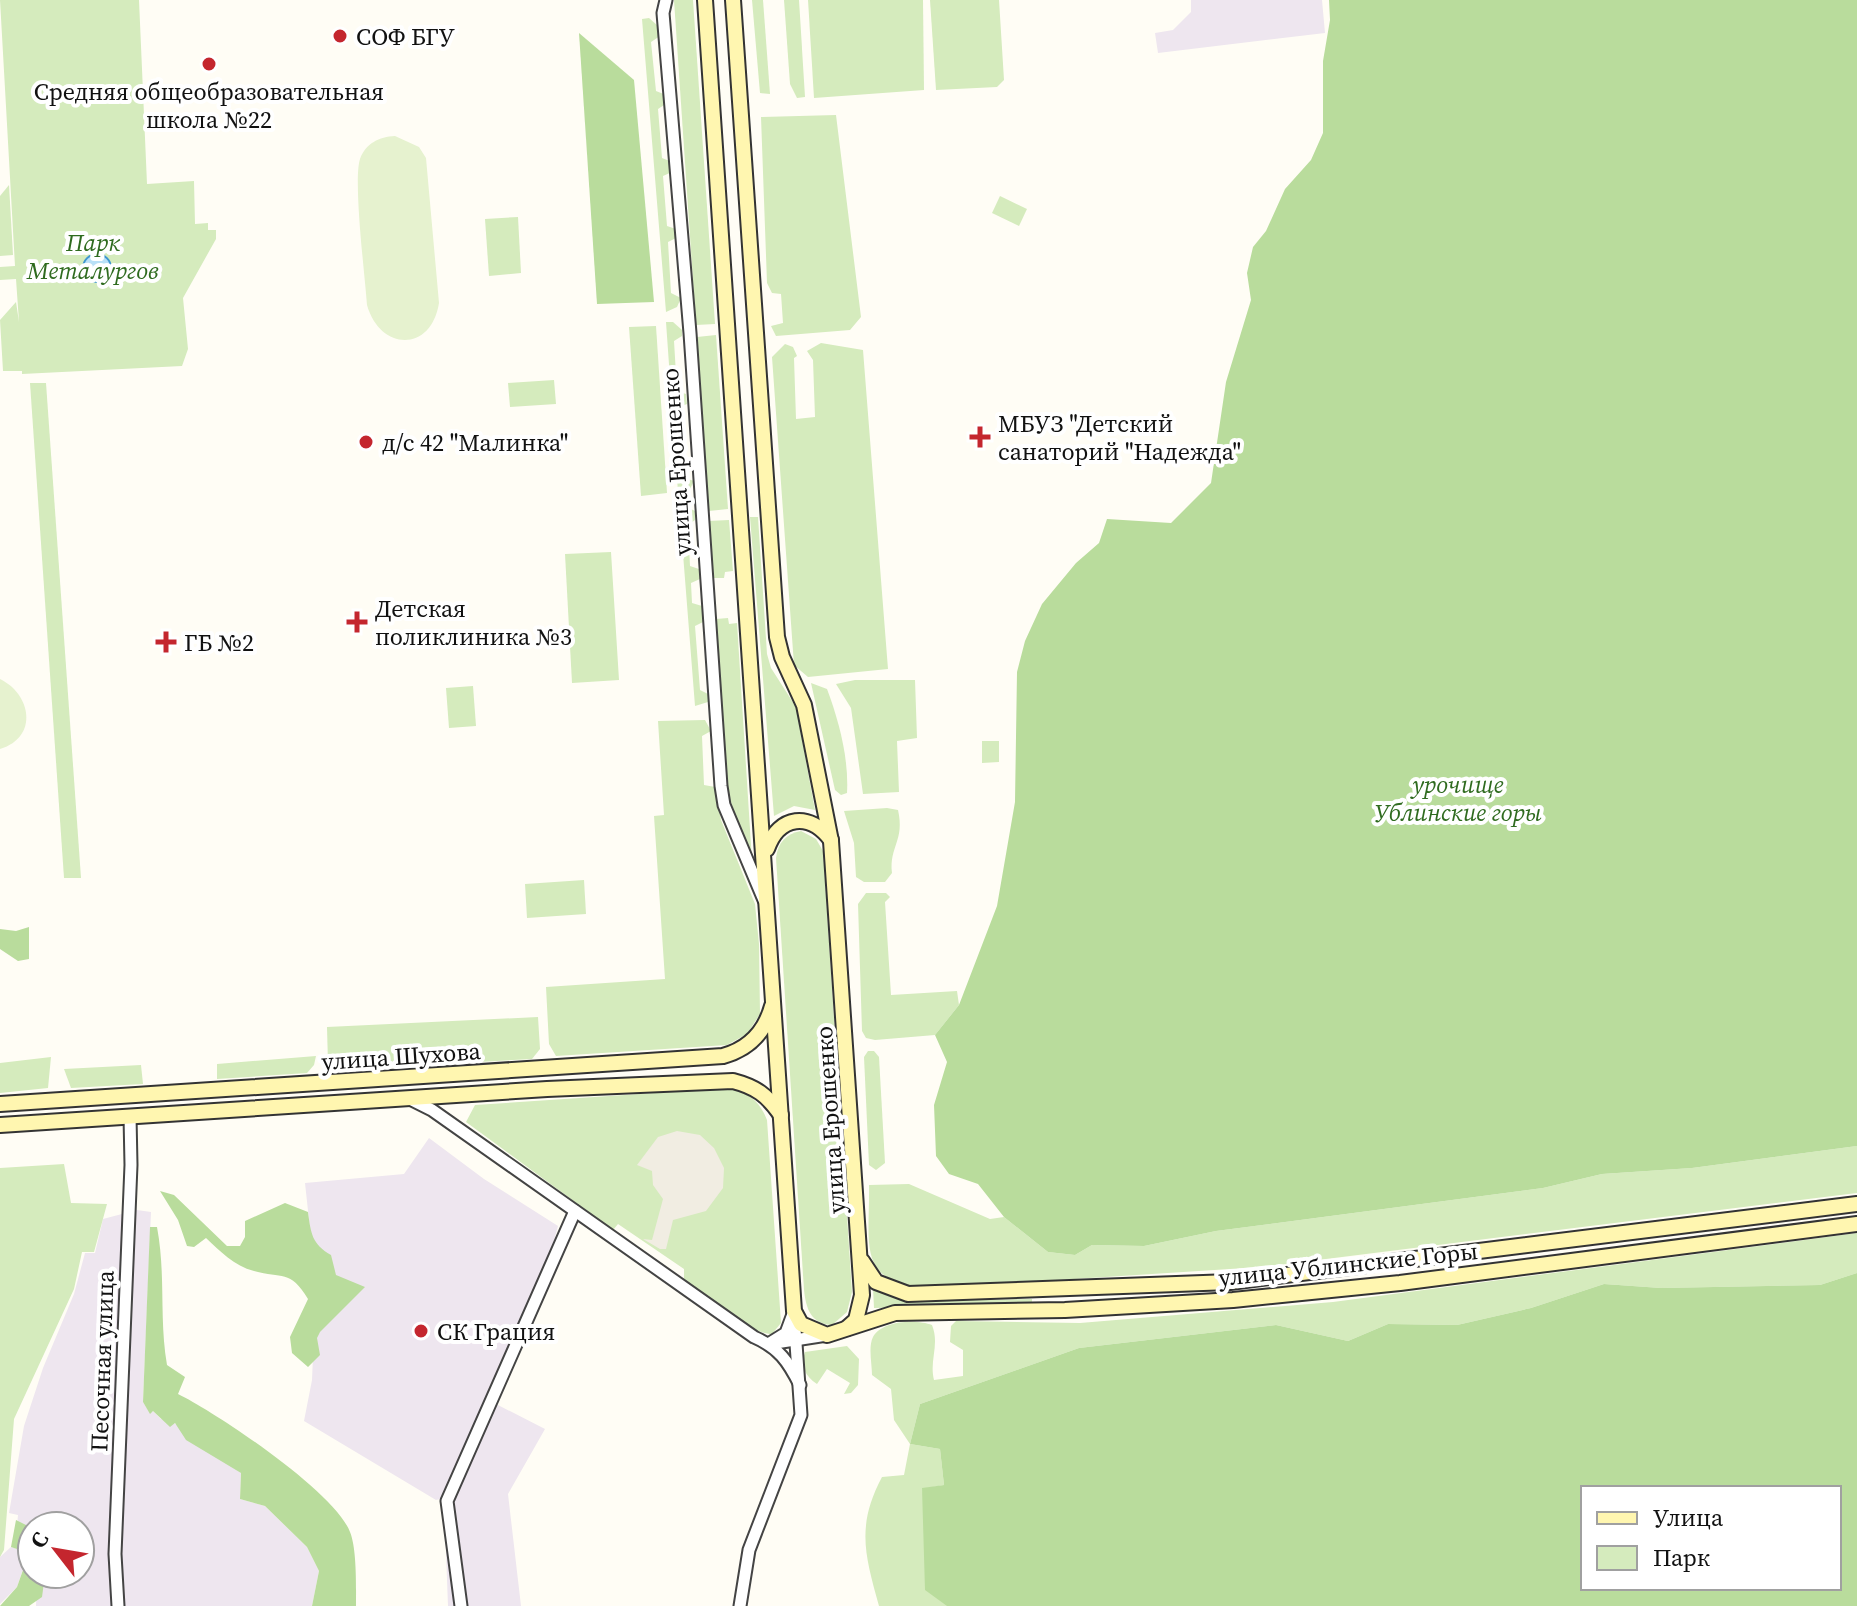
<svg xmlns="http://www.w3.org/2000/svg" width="1857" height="1606" font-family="'Source Serif 4',serif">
<rect width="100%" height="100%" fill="#fffdf5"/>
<g fill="#eee6ef">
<path d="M 1191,0 L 1322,0 L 1325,33 L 1158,53 L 1155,33 L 1173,30 L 1191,12 Z"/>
<path d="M 429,1138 L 484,1179 L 558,1226 L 546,1270 L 491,1392 L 496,1404 L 545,1429 L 508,1494 L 521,1606 L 448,1606 L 444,1498 L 436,1500 L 304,1421 L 312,1380 L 316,1284 L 305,1183 L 404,1174 Z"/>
<path d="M 137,1210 L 151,1212 L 143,1402 L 150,1413 L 153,1411 L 161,1419 L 174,1423 L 241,1473 L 240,1499 L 265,1506 L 307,1547 L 319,1571 L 312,1606 L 36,1606 L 37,1578 L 50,1580 L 52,1574 L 80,1574 L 80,1526 L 57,1526 L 56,1522 L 36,1519 L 32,1528 L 17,1526 L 18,1515 L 9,1513 L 24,1426 L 43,1368 L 74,1294 L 85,1253 L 95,1253 L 103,1219 Z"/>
<path d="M 11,1547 L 29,1552 L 17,1587 L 0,1604 L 0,1557 Z"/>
</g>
<g fill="#d5ebbd">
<path d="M 0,0 L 139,0 L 147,184 L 194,181 L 195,224 L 208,223 L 208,230 L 216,230 L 216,239 L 183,298 L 188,349 L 182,366 L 22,374 L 22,371 L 3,371 L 0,320 L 16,302 L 19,322 L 16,279 L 0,280 L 0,267 L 15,266 Z"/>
<path d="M 674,0 L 693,0 L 715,324 L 696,325 Z"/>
<path d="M 752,0 L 763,0 L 770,94 L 760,93 Z"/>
<path d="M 784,0 L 799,0 L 805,97 L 797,98 L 790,84 Z"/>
<path d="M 808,0 L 923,0 L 924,90 L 814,98 Z"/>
<path d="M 930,0 L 999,0 L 1004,80 L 997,87 L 936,90 Z"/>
<path d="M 649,18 L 658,26 L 660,36 L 651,42 L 656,91 L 666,95 L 667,103 L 658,109 L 662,158 L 672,162 L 672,172 L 663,176 L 667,226 L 676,229 L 676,238 L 668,242 L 671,293 L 681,298 L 677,307 L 666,312 L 642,19 Z"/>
<path d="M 836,115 L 861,317 L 850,330 L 776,336 L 771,326 L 783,323 L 781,294 L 772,293 L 767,283 L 761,117 Z"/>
<path d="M 9,185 L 13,255 L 0,256 L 0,196 Z"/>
<path d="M 1000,196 L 1027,209 L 1019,226 L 992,213 Z"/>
<path d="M 518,217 L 521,273 L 489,276 L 485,219 Z"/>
<path d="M 666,322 L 673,322 L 682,330 L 682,336 L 674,341 L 677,391 L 686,394 L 687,404 L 677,408 L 682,477 L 694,481 L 690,489 L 678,492 Z"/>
<path d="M 656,326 L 667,493 L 641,496 L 629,327 Z"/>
<path d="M 716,335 L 728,509 L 709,511 L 697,337 Z"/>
<path d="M 821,343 L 863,350 L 888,669 L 808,677 L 794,665 L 772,357 L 785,344 L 793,347 L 797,356 L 794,358 L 796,419 L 815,417 L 813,360 L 807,351 Z"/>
<path d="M 554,380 L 556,404 L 510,407 L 508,383 Z"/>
<path d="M 30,383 L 46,383 L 81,878 L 64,878 Z"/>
<path d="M 679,503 L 695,511 L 695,520 L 688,525 L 690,566 L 699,569 L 700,579 L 691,583 L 692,603 L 702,606 L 703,622 L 695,626 L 700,690 L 708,694 L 708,702 L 695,706 Z"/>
<path d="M 750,517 L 758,517 L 767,654 L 771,668 L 796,707 L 815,810 L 794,806 L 774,816 Z"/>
<path d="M 729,520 L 733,571 L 725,572 L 724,578 L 711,578 L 708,521 Z"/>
<path d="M 611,552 L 619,680 L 572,683 L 565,554 Z"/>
<path d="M 728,618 L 729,624 L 737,623 L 752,861 L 728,794 L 716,619 Z"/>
<path d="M 855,680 L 915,680 L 917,738 L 897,741 L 899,792 L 863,794 L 851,708 L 836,684 Z"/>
<path d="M 811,683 L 827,689 C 839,721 849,759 847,793 L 841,795 L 835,790 Z"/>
<path d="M 473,686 L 476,726 L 449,728 L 446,688 Z"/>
<path d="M 705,720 L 711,731 L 702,736 L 704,785 L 715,787 L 721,820 L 755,904 L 759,944 L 760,1014 L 747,1034 L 727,1045 L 556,1056 L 549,1044 L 546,987 L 665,979 L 654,816 L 664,815 L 658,721 Z"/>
<path d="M 982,741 L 999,741 L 999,762 L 982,763 Z"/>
<path d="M 887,808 L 898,810 C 905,841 889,846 892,873 L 885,882 L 864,882 L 856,877 L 854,843 L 844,811 Z"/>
<path d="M 801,831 L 816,839 L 823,851 L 852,1292 L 847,1312 L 832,1325 C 811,1324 806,1309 804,1290 L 776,858 C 778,842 786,834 801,831 Z"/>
<path d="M 584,880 L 586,914 L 527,918 L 525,884 Z"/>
<path d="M 866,893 L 886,893 L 890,897 L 885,902 L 891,995 L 957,991 L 959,1005 L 935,1035 L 875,1040 L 866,1038 L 862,1031 L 858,904 Z"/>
<path d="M 538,1017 L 540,1049 L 532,1059 L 337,1070 L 328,1064 L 327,1027 Z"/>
<path d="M 874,1051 L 879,1057 L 885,1163 L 876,1170 L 869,1165 L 864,1057 L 868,1051 Z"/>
<path d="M 316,1056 L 314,1065 L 307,1073 L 217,1079 L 217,1064 Z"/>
<path d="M 51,1057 L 48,1088 L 0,1093 L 0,1063 Z"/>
<path d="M 141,1065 L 143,1084 L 71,1088 L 64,1069 Z"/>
<path d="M 730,1088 C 750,1093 760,1102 767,1120 L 781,1323 L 772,1334 C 748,1334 704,1295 684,1280 L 684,1269 L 618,1224 L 613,1230 L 466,1122 L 475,1105 Z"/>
<path d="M 1857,1146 L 1857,1193 L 1261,1267 L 935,1288 C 855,1285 870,1248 869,1185 L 909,1184 L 990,1219 L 1004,1217 L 1048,1252 L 1075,1255 L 1092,1245 L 1144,1246 L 1216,1231 L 1543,1188 L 1602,1174 L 1692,1168 Z"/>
<path d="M 64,1164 L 71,1203 L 107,1204 L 94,1252 L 82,1252 L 74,1289 L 14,1419 L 4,1550 L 0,1557 L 0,1168 Z"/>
<path d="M 1857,1233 L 1857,1273 L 1820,1285 L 1661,1288 L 1604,1284 L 1531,1308 L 1457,1325 L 1388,1324 L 1348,1341 L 1276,1325 L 1079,1348 L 920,1404 L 910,1444 L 940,1449 L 944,1485 L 922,1489 L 947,1606 L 879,1606 C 865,1555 856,1526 882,1477 L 904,1475 L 910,1444 L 894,1420 L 891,1389 L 872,1375 C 872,1364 868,1347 873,1337 C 882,1320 917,1319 932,1325 C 940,1345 929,1360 934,1380 L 963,1376 L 963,1350 L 950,1342 L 951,1326 L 956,1321 L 1080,1323 L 1333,1302 Z"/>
<path d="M 873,1288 L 903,1301 L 1032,1299 L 1032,1305 L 874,1308 Z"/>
<path d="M 847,1346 L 859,1359 L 858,1385 L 851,1393 L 844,1394 L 850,1383 L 827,1369 L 817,1384 C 805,1376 800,1366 805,1352 Z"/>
</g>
<g fill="#b9dc9c" fill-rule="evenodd">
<path d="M 1329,0 L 1857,0 L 1857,1146 L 1692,1168 L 1602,1174 L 1543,1188 L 1216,1231 L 1144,1246 L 1092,1245 L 1075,1255 L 1048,1252 L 1004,1217 L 978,1184 L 949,1174 L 936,1156 L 934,1105 L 947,1062 L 935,1035 L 959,1005 L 997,906 L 1015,802 L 1017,672 L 1025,641 L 1042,604 L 1076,563 L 1099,543 L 1107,519 L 1171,523 L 1211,483 L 1226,382 L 1251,300 L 1247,273 L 1253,247 L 1266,231 L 1285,189 L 1311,160 L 1323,133 L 1323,61 L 1330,20 Z"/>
<path d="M 579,33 L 634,80 L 654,302 L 597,304 Z"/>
<path d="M 29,927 L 29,959 L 18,961 L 0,949 L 0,929 L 16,931 Z"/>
<path d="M 160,1191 L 174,1195 L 227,1246 L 240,1246 L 245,1237 L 245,1221 L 285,1203 L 308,1212 C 311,1234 312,1244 331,1255 L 336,1275 L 365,1287 L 320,1332 L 317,1338 L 320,1355 L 308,1367 L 292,1353 L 290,1337 L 308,1299 C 290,1269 282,1279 254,1271 C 234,1266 220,1251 206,1238 L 194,1247 L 187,1246 L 178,1220 Z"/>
<path d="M 150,1227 L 157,1227 C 166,1275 159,1318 167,1365 L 185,1377 L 178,1394 C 217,1413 335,1492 350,1532 C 357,1549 356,1587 356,1606 L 312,1606 L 319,1571 L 307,1547 L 265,1506 L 240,1499 L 241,1473 L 186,1440 L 175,1423 L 170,1427 L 153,1411 L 150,1414 L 143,1402 Z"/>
<path d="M 1857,1273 L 1857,1606 L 947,1606 L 925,1590 L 922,1488 L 944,1485 L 940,1449 L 910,1444 L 920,1404 L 1079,1348 L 1276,1325 L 1348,1341 L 1388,1324 L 1457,1325 L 1531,1308 L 1604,1284 L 1661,1288 L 1820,1285 ZM 1583,1488 L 1839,1488 L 1839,1588 L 1583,1588 Z"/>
<path d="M 16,1520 L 32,1528 L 32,1574 L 58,1574 L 45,1575 L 42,1597 L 29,1606 L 0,1606 L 17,1587 L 29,1553 L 11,1547 Z"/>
</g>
<g fill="#e6f2cf">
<path d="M 395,136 L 419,147 L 426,158 L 439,303 C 431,353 380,351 367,305 C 365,276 353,181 360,159 C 366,143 379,137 395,136 Z"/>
<path d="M 0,679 C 31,694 39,737 0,749 Z"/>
</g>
<path fill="#f1ede2" d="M 677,1131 L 700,1135 L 714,1148 L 724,1168 L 723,1188 L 706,1211 L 673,1220 L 666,1249 L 660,1249 L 643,1239 L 652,1240 L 663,1199 L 653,1185 L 652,1171 L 637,1165 L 658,1137 Z"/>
<circle fill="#b9e0f7" stroke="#3f96cf" stroke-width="2" cx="97" cy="268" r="14"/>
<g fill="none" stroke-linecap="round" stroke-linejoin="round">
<defs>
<g id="street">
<path d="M 666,0 L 663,13 L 690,333 L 721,786 L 724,805 L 764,900"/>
<path d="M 410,1099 L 432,1110 L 754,1337 C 779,1348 788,1361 800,1385"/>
<path d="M 770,1343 L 786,1333 L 793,1314"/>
<path d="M 769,1344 L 827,1335"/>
<path d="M 118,1606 L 115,1554 L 131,1165 L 130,1116"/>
<path d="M 461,1606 L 447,1501 L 575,1211"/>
<path d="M 740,1606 L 749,1550 L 801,1415 L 794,1315"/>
</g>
<g id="secondary">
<path d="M 705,0 L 794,1311 L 801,1324 L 827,1335 L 895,1313 L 1065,1310 L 1233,1300 L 1400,1283 L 1857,1224"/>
<path d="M 733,0 L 777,637 L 782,657 L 804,705 L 831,841 L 862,1295 L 856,1320 L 847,1328"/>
<path d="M 767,849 C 779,815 810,812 831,840"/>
<path d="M 0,1104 L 723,1056 C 748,1049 765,1032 772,1006"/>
<path d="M 0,1125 L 547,1089 L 733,1081 C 756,1087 767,1095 781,1115"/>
<path d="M 862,1261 L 876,1282 L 908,1294 L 1230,1282 L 1857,1204"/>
</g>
</defs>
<use href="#street" stroke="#444" stroke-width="15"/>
<use href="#secondary" stroke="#333" stroke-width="18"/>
<use href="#street" stroke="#fff" stroke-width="11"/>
<use href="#secondary" stroke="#fff6b0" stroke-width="14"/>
</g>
<g fill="#c4262e" stroke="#fff" stroke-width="3">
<circle cx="340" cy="36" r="8"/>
<circle cx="209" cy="64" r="8"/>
<path d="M976 425h8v8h8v8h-8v8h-8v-8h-8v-8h8z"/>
<circle cx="366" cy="442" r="8"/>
<path d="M353 610h8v8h8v8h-8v8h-8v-8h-8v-8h8z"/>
<path d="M162 630h8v8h8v8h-8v8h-8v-8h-8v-8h8z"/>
<circle cx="421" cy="1331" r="8"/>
</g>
<g text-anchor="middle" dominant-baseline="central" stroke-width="8" stroke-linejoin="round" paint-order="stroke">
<g font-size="24" fill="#111" stroke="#fff" text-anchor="start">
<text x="356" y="36">СОФ БГУ</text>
<text x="209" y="91" text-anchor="middle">Средняя общеобразовательная<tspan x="209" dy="28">школа №22</tspan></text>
<text x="998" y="423">МБУЗ "Детский<tspan x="998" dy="28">санаторий "Надежда"</tspan></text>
<text x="382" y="442">д/с 42 "Малинка"</text>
<text x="375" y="608">Детская<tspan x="375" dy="28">поликлиника №3</tspan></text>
<text x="184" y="642">ГБ №2</text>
<text x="437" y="1331">СК Грация</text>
</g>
<g font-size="24" font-style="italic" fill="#2f6b1f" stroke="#fff">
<text x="93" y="242">Парк<tspan x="93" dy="28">Металургов</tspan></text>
<text x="1458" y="784">урочище<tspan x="1458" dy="28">Ублинские горы</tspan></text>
</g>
<g font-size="24" fill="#111" stroke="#fff">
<text transform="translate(676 462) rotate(-94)">улица Ерошенко</text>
<text transform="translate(401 1056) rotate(-4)">улица Шухова</text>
<text transform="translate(830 1120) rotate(-94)">улица Ерошенко</text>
<text transform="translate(1348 1264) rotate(-6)">улица Ублинские Горы</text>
<text transform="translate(102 1361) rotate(-88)">Песочная улица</text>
</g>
</g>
<rect x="1581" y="1486" width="260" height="104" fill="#ffffff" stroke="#a0a0a0" stroke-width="2"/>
<rect x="1597" y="1512" width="40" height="12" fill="#fff6b0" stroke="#a0a0a0" stroke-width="2"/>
<text x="1653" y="1526" font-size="24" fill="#111111">Улица</text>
<rect x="1597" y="1546" width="40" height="24" fill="#d5ebbd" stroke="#a0a0a0" stroke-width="2"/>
<text x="1653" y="1566" font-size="24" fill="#111111">Парк</text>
<g transform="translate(56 1550) rotate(301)"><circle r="38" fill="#ffffff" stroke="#a0a0a0" stroke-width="2"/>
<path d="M0-6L14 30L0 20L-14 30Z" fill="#c4262e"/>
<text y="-12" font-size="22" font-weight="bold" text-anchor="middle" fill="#111111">С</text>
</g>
</svg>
